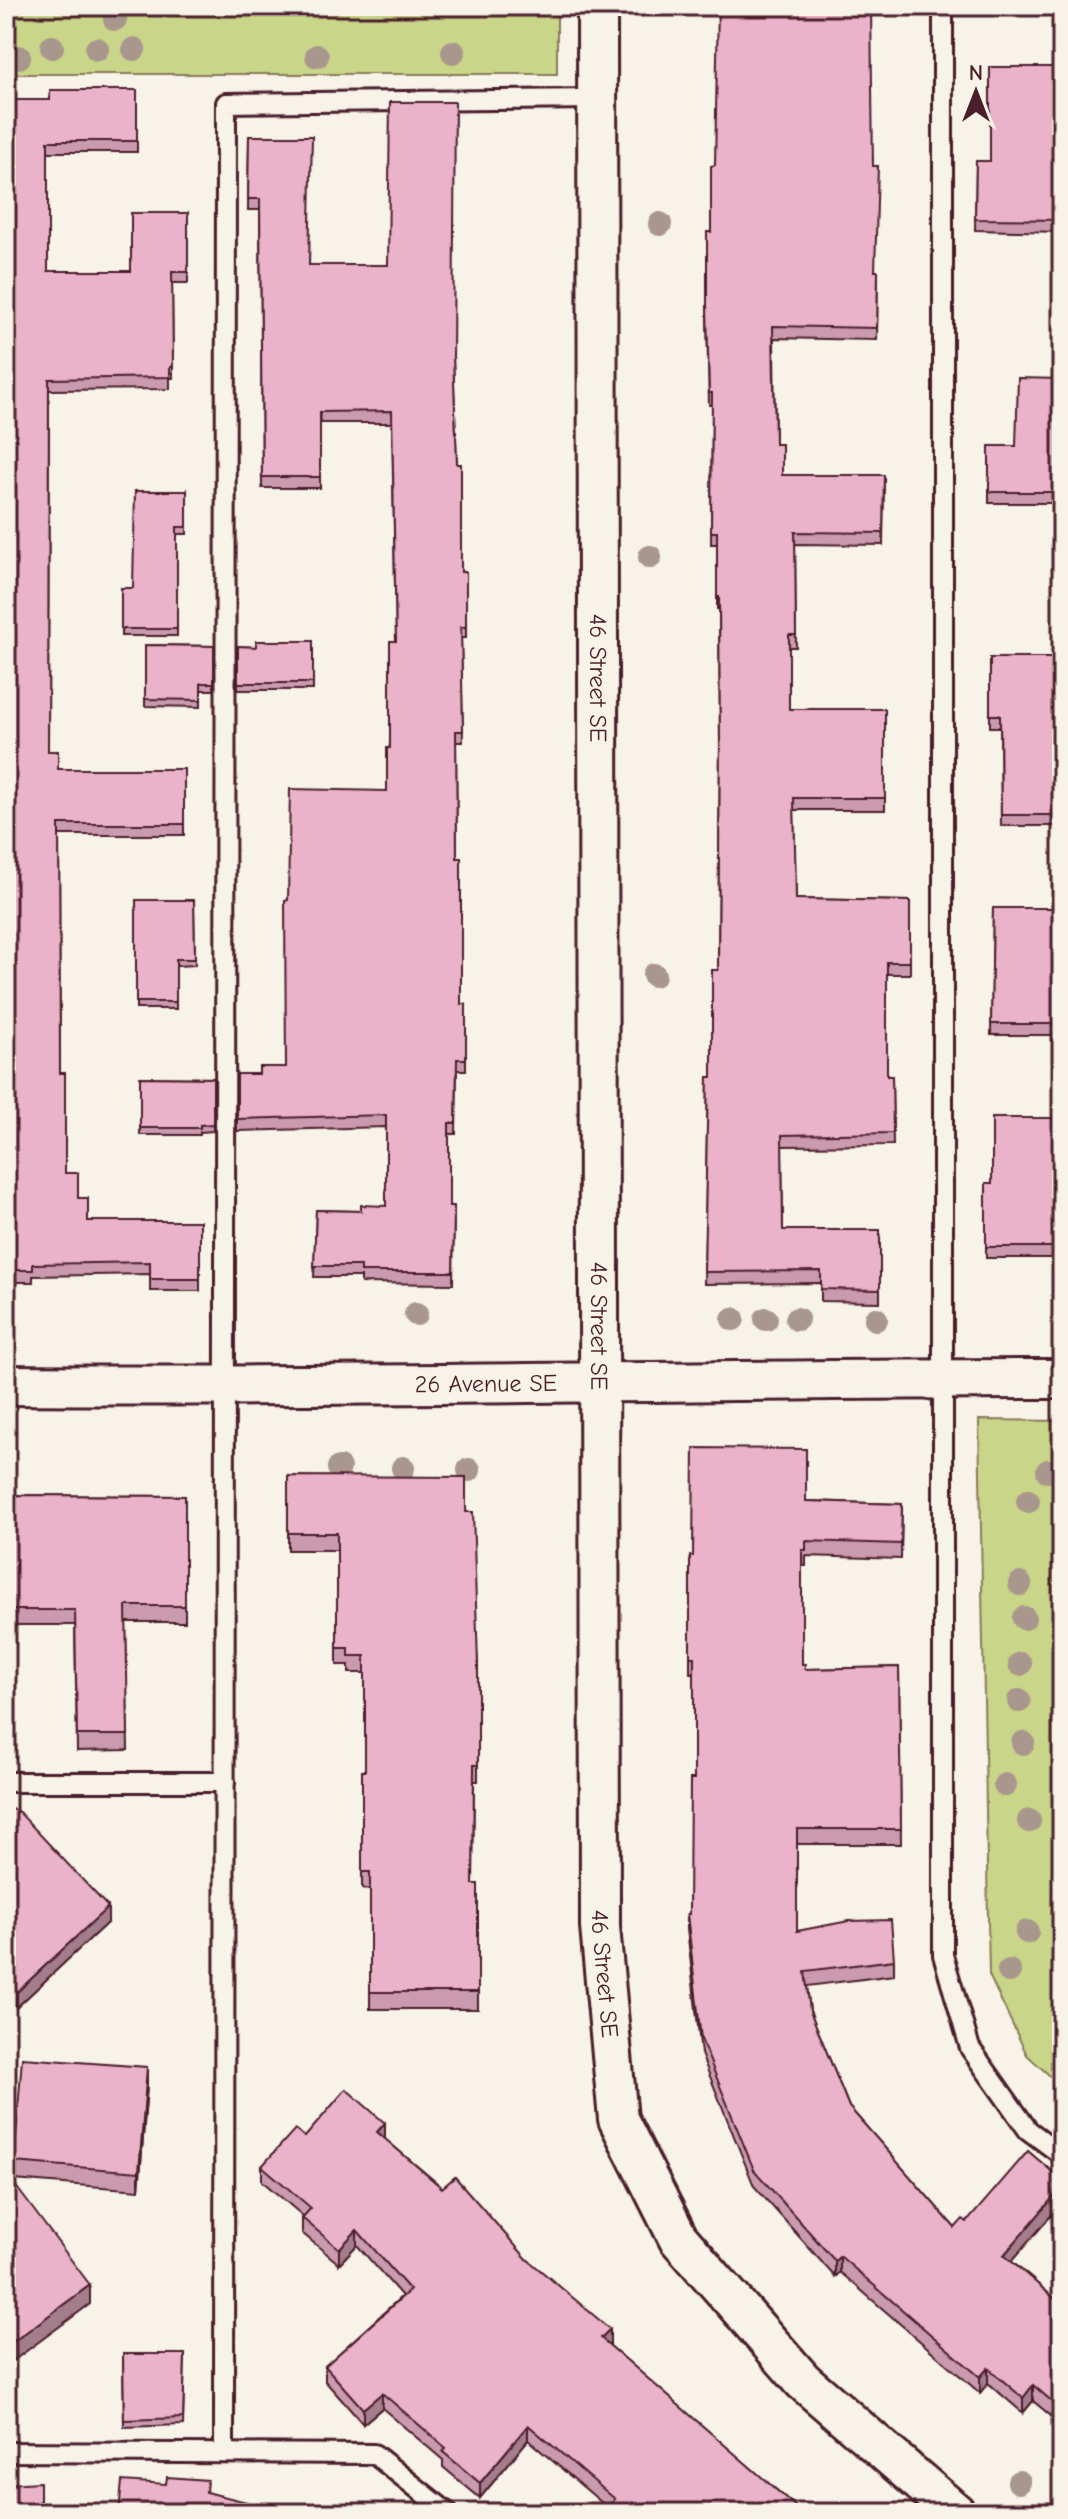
<svg xmlns="http://www.w3.org/2000/svg" width="1068" height="2519" font-family="'Comic Neue',sans-serif">
<rect width="100%" height="100%" fill="#f7f3e8"/>
<filter id="ink" filterUnits="userSpaceOnUse"><feTurbulence type="fractalNoise" baseFrequency=".0125" numOctaves="2"/><feDisplacementMap in="SourceGraphic" scale="16" xChannelSelector="R" yChannelSelector="G"/><feConvolveMatrix kernelMatrix="1 2 1 2 8 2 1 2 1" color-interpolation-filters="sRGB"/></filter>
<g filter="url(#ink)">
<g fill="#c9d588" stroke="#8a7a5a" stroke-width="2">
<rect x="6" y="6" width="551" height="68"/>
<path d="M 979,1420 L 1062,1421 L 1062,2087 L 1027,2055 L 989,1975 Z"/>
</g>
<g fill="none" stroke-linecap="round" stroke-linejoin="round">
<defs>
<g id="service">
<path d="M 943,6 L 943,1955 L 970,2048 L 1028,2130 L 1062,2155"/>
<path d="M 6,1782 L 225,1782"/>
<path d="M 6,2452 L 374,2454 L 448,2513"/>
<path d="M 224,2453 L 226,103 L 597,99"/>
</g>
<g id="minor">
<path id="s1" d="M 597,6 L 600,1927 L 618,2119 L 678,2238 L 803,2381 L 956,2513"/>
<path id="s2" d="M 6,1385 C 358,1388 710,1379 1062,1379"/>
</g>
</defs>
<use href="#service" stroke="#4a1f2b" stroke-width="24"/>
<use href="#minor" stroke="#4a1f2b" stroke-width="44"/>
<use href="#service" stroke="#f7f3e8" stroke-width="18"/>
<use href="#minor" stroke="#f7f3e8" stroke-width="38"/>
</g>
<g fill="#a9978d">
<circle cx="115" cy="19" r="12"/>
<circle cx="52" cy="47" r="12"/>
<circle cx="97" cy="49" r="12"/>
<circle cx="134" cy="49" r="12"/>
<circle cx="453" cy="52" r="12"/>
<circle cx="317" cy="56" r="12"/>
<circle cx="19" cy="57" r="12"/>
<circle cx="660" cy="224" r="12"/>
<circle cx="650" cy="557" r="12"/>
<circle cx="654" cy="975" r="12"/>
<circle cx="416" cy="1314" r="12"/>
<circle cx="733" cy="1319" r="12"/>
<circle cx="766" cy="1319" r="12"/>
<circle cx="797" cy="1319" r="12"/>
<circle cx="876" cy="1319" r="12"/>
<circle cx="339" cy="1468" r="12"/>
<circle cx="403" cy="1468" r="12"/>
<circle cx="469" cy="1470" r="12"/>
<circle cx="1048" cy="1471" r="12"/>
<circle cx="1028" cy="1501" r="12"/>
<circle cx="1020" cy="1584" r="12"/>
<circle cx="1024" cy="1618" r="12"/>
<circle cx="1020" cy="1664" r="12"/>
<circle cx="1019" cy="1701" r="12"/>
<circle cx="1023" cy="1743" r="12"/>
<circle cx="1005" cy="1785" r="12"/>
<circle cx="1029" cy="1821" r="12"/>
<circle cx="1027" cy="1932" r="12"/>
<circle cx="1009" cy="1971" r="12"/>
<circle cx="1019" cy="2482" r="12"/>
</g>
<g fill="#ca9aae" stroke="#4a1f2b" stroke-width="2">
<path d="M 1062,67 L 1062,232 L 975,230 L 976,161 L 990,161 Z"/>
<path d="M 137,90 L 137,152 L 48,152 L 48,271 L 131,271 L 188,213 L 188,283 L 172,283 L 173,378 L 170,378 L 170,389 L 49,390 L 48,751 L 58,769 L 184,769 L 184,835 L 59,835 L 60,1073 L 65,1173 L 88,1221 L 200,1221 L 200,1291 L 150,1291 L 150,1274 L 33,1276 L 33,1282 L 6,1282 L 6,100 L 50,100 Z"/>
<path d="M 249,136 L 309,265 L 453,358 L 461,572 L 466,572 L 466,638 L 461,638 L 463,742 L 456,742 L 457,858 L 461,1004 L 466,1004 L 466,1070 L 457,1070 L 456,1134 L 449,1134 L 449,1206 L 454,1206 L 453,1284 L 361,1283 L 361,1277 L 314,1277 L 316,1210 L 361,1211 L 386,1206 L 386,1127 L 237,1131 L 237,1074 L 259,1074 L 286,1067 L 288,900 L 387,791 L 396,641 L 392,423 L 320,423 L 320,488 L 262,488 L 260,210 L 248,210 Z"/>
<path d="M 715,165 L 873,166 L 875,271 L 878,271 L 877,340 L 774,338 L 775,444 L 782,475 L 884,475 L 883,545 L 795,544 L 796,647 L 789,647 L 789,709 L 885,709 L 885,810 L 794,810 L 796,899 L 910,901 L 910,974 L 887,974 L 887,1076 L 892,1076 L 893,1145 L 782,1146 L 783,1230 L 880,1230 L 880,1302 L 821,1301 L 821,1283 L 704,1284 L 708,1077 L 712,1077 L 718,970 L 720,747 L 719,609 L 717,609 L 717,544 L 711,544 L 712,405 L 709,405 L 707,318 Z"/>
<path d="M 1062,379 L 1062,503 L 989,503 L 989,446 L 1016,446 Z"/>
<path d="M 187,491 L 187,534 L 177,534 L 177,636 L 121,636 L 121,588 L 133,588 Z"/>
<path d="M 313,641 L 313,690 L 238,690 L 238,646 L 256,647 Z"/>
<path d="M 145,645 L 214,646 L 214,690 L 201,690 L 201,707 L 145,706 Z"/>
<path d="M 990,658 L 1062,658 L 1062,826 L 1001,826 L 1000,727 L 990,727 Z"/>
<path d="M 136,900 L 194,900 L 195,965 L 176,966 L 176,1009 L 136,1009 Z"/>
<path d="M 993,908 L 1062,908 L 1062,1035 L 991,1035 Z"/>
<path d="M 140,1077 L 213,1078 L 213,1131 L 200,1132 L 200,1135 L 140,1135 Z"/>
<path d="M 1062,1118 L 1062,1258 L 986,1258 L 986,1183 L 992,1183 Z"/>
<path d="M 288,1476 L 466,1512 L 478,1664 L 478,1781 L 474,1781 L 473,1884 L 478,1884 L 478,2009 L 370,2009 L 370,1889 L 362,1889 L 362,1771 L 365,1771 L 365,1673 L 349,1673 L 349,1665 L 337,1665 L 337,1550 L 288,1550 Z"/>
<path d="M 6,1495 L 185,1496 L 185,1622 L 126,1622 L 128,1750 L 77,1751 L 75,1625 L 6,1625 Z"/>
<path d="M 806,1501 L 902,1504 L 901,1559 L 806,1556 L 806,1566 L 802,1566 L 802,1664 L 805,1669 L 899,1667 L 901,1844 L 797,1844 L 797,1931 L 894,1960 L 894,1975 L 807,1986 L 810,2011 L 849,2107 L 955,2228 L 1062,2180 L 1062,2203 L 1011,2261 L 1062,2305 L 1062,2425 L 1033,2401 L 1023,2413 L 988,2383 L 980,2393 L 840,2272 L 835,2277 L 754,2186 L 701,2054 L 687,1929 L 687,1914 L 689,1914 L 694,1779 L 694,1673 L 690,1673 L 690,1556 L 693,1556 Z"/>
<path d="M 6,1807 L 108,1922 L 17,2007 L 6,1996 Z"/>
<path d="M 147,2085 L 139,2190 L 14,2180 L 14,2162 Z"/>
<path d="M 385,2139 L 527,2259 L 610,2344 L 609,2345 L 803,2513 L 608,2508 L 528,2440 L 480,2498 L 443,2467 L 443,2460 L 382,2408 L 363,2424 L 325,2381 L 325,2366 L 402,2296 L 357,2245 L 339,2264 L 302,2233 L 302,2218 L 303,2216 L 262,2181 L 262,2166 Z"/>
<path d="M 123,2354 L 185,2354 L 183,2425 L 124,2427 Z"/>
</g>
<g fill="#a47d8d" stroke="#4a1f2b" stroke-width="2">
<path d="M 108,1907 L 108,1922 L 17,2007 L 17,1992 Z"/>
<path d="M 147,2067 L 147,2085 L 139,2190 L 139,2172 Z"/>
<path d="M 385,2123 L 385,2138 L 377,2132 Z"/>
<path d="M 1062,2187 L 1062,2203 L 1004,2270 L 1004,2255 Z"/>
<path d="M 357,2230 L 357,2245 L 339,2264 L 339,2249 Z"/>
<path d="M 840,2256 L 840,2272 L 835,2277 L 835,2261 Z"/>
<path d="M 90,2285 L 90,2304 L 6,2366 L 6,2347 Z"/>
<path d="M 610,2329 L 610,2344 L 601,2354 L 601,2338 Z"/>
<path d="M 988,2368 L 988,2383 L 980,2393 L 980,2377 Z"/>
<path d="M 1033,2385 L 1033,2401 L 1023,2413 L 1023,2398 Z"/>
<path d="M 382,2393 L 382,2408 L 363,2424 L 363,2409 Z"/>
<path d="M 528,2425 L 528,2440 L 480,2498 L 480,2483 Z"/>
</g>
<g fill="#ebb3ca" stroke="#4a1f2b" stroke-width="2">
<path d="M 718,6 L 871,6 L 873,166 L 878,166 L 875,271 L 878,271 L 877,328 L 773,326 L 775,444 L 782,444 L 782,475 L 884,475 L 883,533 L 795,532 L 796,635 L 789,635 L 789,709 L 885,709 L 885,798 L 794,798 L 796,899 L 910,901 L 910,962 L 887,962 L 887,1076 L 892,1076 L 893,1133 L 782,1135 L 783,1230 L 880,1230 L 880,1290 L 821,1289 L 821,1271 L 704,1272 L 708,1077 L 712,1077 L 712,970 L 718,970 L 720,742 L 719,597 L 717,597 L 717,532 L 711,532 L 712,393 L 709,393 L 707,306 L 707,232 L 711,232 L 711,166 L 715,165 Z"/>
<path d="M 990,67 L 1062,67 L 1062,220 L 975,219 L 976,161 L 990,161 Z"/>
<path d="M 50,90 L 137,90 L 137,141 L 48,141 L 48,271 L 131,271 L 131,213 L 188,213 L 188,272 L 172,272 L 173,367 L 170,367 L 170,377 L 49,379 L 48,751 L 58,751 L 58,769 L 184,769 L 184,824 L 59,824 L 60,1073 L 65,1073 L 65,1173 L 78,1173 L 78,1198 L 88,1198 L 88,1221 L 200,1221 L 200,1279 L 150,1279 L 150,1262 L 33,1264 L 33,1270 L 6,1270 L 6,100 L 50,100 Z"/>
<path d="M 390,102 L 455,102 L 453,356 L 457,464 L 461,464 L 461,572 L 466,572 L 466,627 L 461,627 L 463,731 L 456,731 L 457,858 L 461,858 L 461,1004 L 466,1004 L 466,1059 L 457,1059 L 456,1123 L 449,1123 L 449,1206 L 454,1206 L 453,1272 L 361,1272 L 361,1266 L 314,1266 L 316,1210 L 361,1211 L 361,1205 L 386,1206 L 386,1115 L 237,1119 L 237,1074 L 259,1074 L 259,1067 L 286,1067 L 285,901 L 288,900 L 290,789 L 387,791 L 387,748 L 390,748 L 390,641 L 396,641 L 392,411 L 320,412 L 320,477 L 262,477 L 260,199 L 248,199 L 249,136 L 312,136 L 309,265 L 388,265 Z"/>
<path d="M 1018,378 L 1062,379 L 1062,492 L 989,492 L 989,446 L 1016,446 Z"/>
<path d="M 135,491 L 187,491 L 187,527 L 177,527 L 177,629 L 121,629 L 121,588 L 133,588 Z"/>
<path d="M 256,641 L 313,641 L 313,683 L 238,683 L 238,646 L 256,647 Z"/>
<path d="M 145,645 L 214,646 L 214,683 L 201,683 L 201,700 L 145,699 Z"/>
<path d="M 990,658 L 1062,658 L 1062,815 L 1001,815 L 1000,715 L 990,715 Z"/>
<path d="M 136,900 L 194,900 L 195,959 L 176,959 L 176,1002 L 136,1002 Z"/>
<path d="M 993,908 L 1062,908 L 1062,1024 L 991,1024 Z"/>
<path d="M 140,1077 L 213,1078 L 213,1124 L 200,1125 L 200,1128 L 140,1128 Z"/>
<path d="M 992,1118 L 1062,1118 L 1062,1247 L 986,1247 L 986,1183 L 992,1183 Z"/>
<path d="M 694,1448 L 806,1449 L 806,1501 L 902,1504 L 901,1544 L 806,1541 L 806,1550 L 802,1550 L 802,1664 L 805,1664 L 805,1669 L 899,1667 L 901,1829 L 797,1829 L 797,1931 L 849,1921 L 891,1920 L 894,1960 L 805,1971 L 810,2011 L 849,2107 L 955,2228 L 963,2219 L 967,2222 L 1028,2151 L 1062,2180 L 1062,2187 L 1004,2255 L 1062,2305 L 1062,2410 L 1033,2385 L 1023,2398 L 988,2368 L 980,2377 L 840,2256 L 835,2261 L 754,2170 L 701,2039 L 687,1914 L 689,1914 L 690,1779 L 694,1779 L 694,1657 L 690,1657 L 690,1556 L 693,1556 Z"/>
<path d="M 288,1476 L 466,1477 L 466,1512 L 473,1512 L 478,1664 L 478,1765 L 474,1765 L 473,1884 L 478,1884 L 478,1992 L 370,1992 L 370,1872 L 362,1872 L 362,1771 L 365,1771 L 365,1656 L 349,1656 L 349,1648 L 337,1648 L 337,1533 L 288,1533 Z"/>
<path d="M 6,1495 L 185,1496 L 185,1606 L 126,1606 L 128,1735 L 77,1735 L 75,1610 L 6,1610 Z"/>
<path d="M 6,1807 L 19,1812 L 108,1907 L 17,1992 L 6,1980 Z"/>
<path d="M 22,2058 L 147,2067 L 139,2172 L 14,2162 Z"/>
<path d="M 346,2089 L 385,2123 L 377,2132 L 442,2188 L 455,2177 L 527,2259 L 610,2329 L 601,2338 L 803,2513 L 603,2513 L 615,2499 L 528,2425 L 480,2483 L 443,2452 L 446,2448 L 382,2393 L 363,2409 L 325,2366 L 410,2290 L 357,2230 L 339,2249 L 302,2218 L 311,2208 L 262,2166 L 295,2129 L 305,2137 Z"/>
<path d="M 15,2185 L 90,2285 L 6,2347 L 6,2192 Z"/>
<path d="M 123,2354 L 185,2354 L 183,2418 L 124,2420 Z"/>
<path d="M 167,2477 L 207,2480 L 206,2492 L 291,2513 L 119,2513 L 122,2481 L 166,2484 Z"/>
<path d="M 40,2482 L 40,2513 L 6,2513 L 6,2484 Z"/>
</g>
</g>
<g text-anchor="middle" dominant-baseline="central" stroke-width="7" stroke-linejoin="round" paint-order="stroke">
<g font-size="24" fill="#4a1f2b" stroke="#f7f3e8">
<text stroke="none"><textPath href="#s1" startOffset="672">46 Street SE</textPath></text>
<text stroke="none"><textPath href="#s1" startOffset="1320">46 Street SE</textPath></text>
<text stroke="none"><textPath href="#s2" startOffset="480">26 Avenue SE</textPath></text>
<text stroke="none"><textPath href="#s1" startOffset="1968">46 Street SE</textPath></text>
</g>
</g>
<rect width="1068" height="2519" fill="none" stroke="#f7f3e8" stroke-width="32"/>
<rect x="16" y="16" width="1036" height="2487" fill="none" stroke="#4a1f2b" stroke-width="3" filter="url(#ink)"/>
<g transform="translate(976 92)" stroke="#f7f3e8" stroke-width="6" paint-order="stroke">
<path d="M0-6L14 30L0 20L-14 30Z" fill="#4a1f2b"/>
<text y="-12" font-size="22" font-weight="bold" text-anchor="middle" fill="#4a1f2b">N</text>
</g>
</svg>
